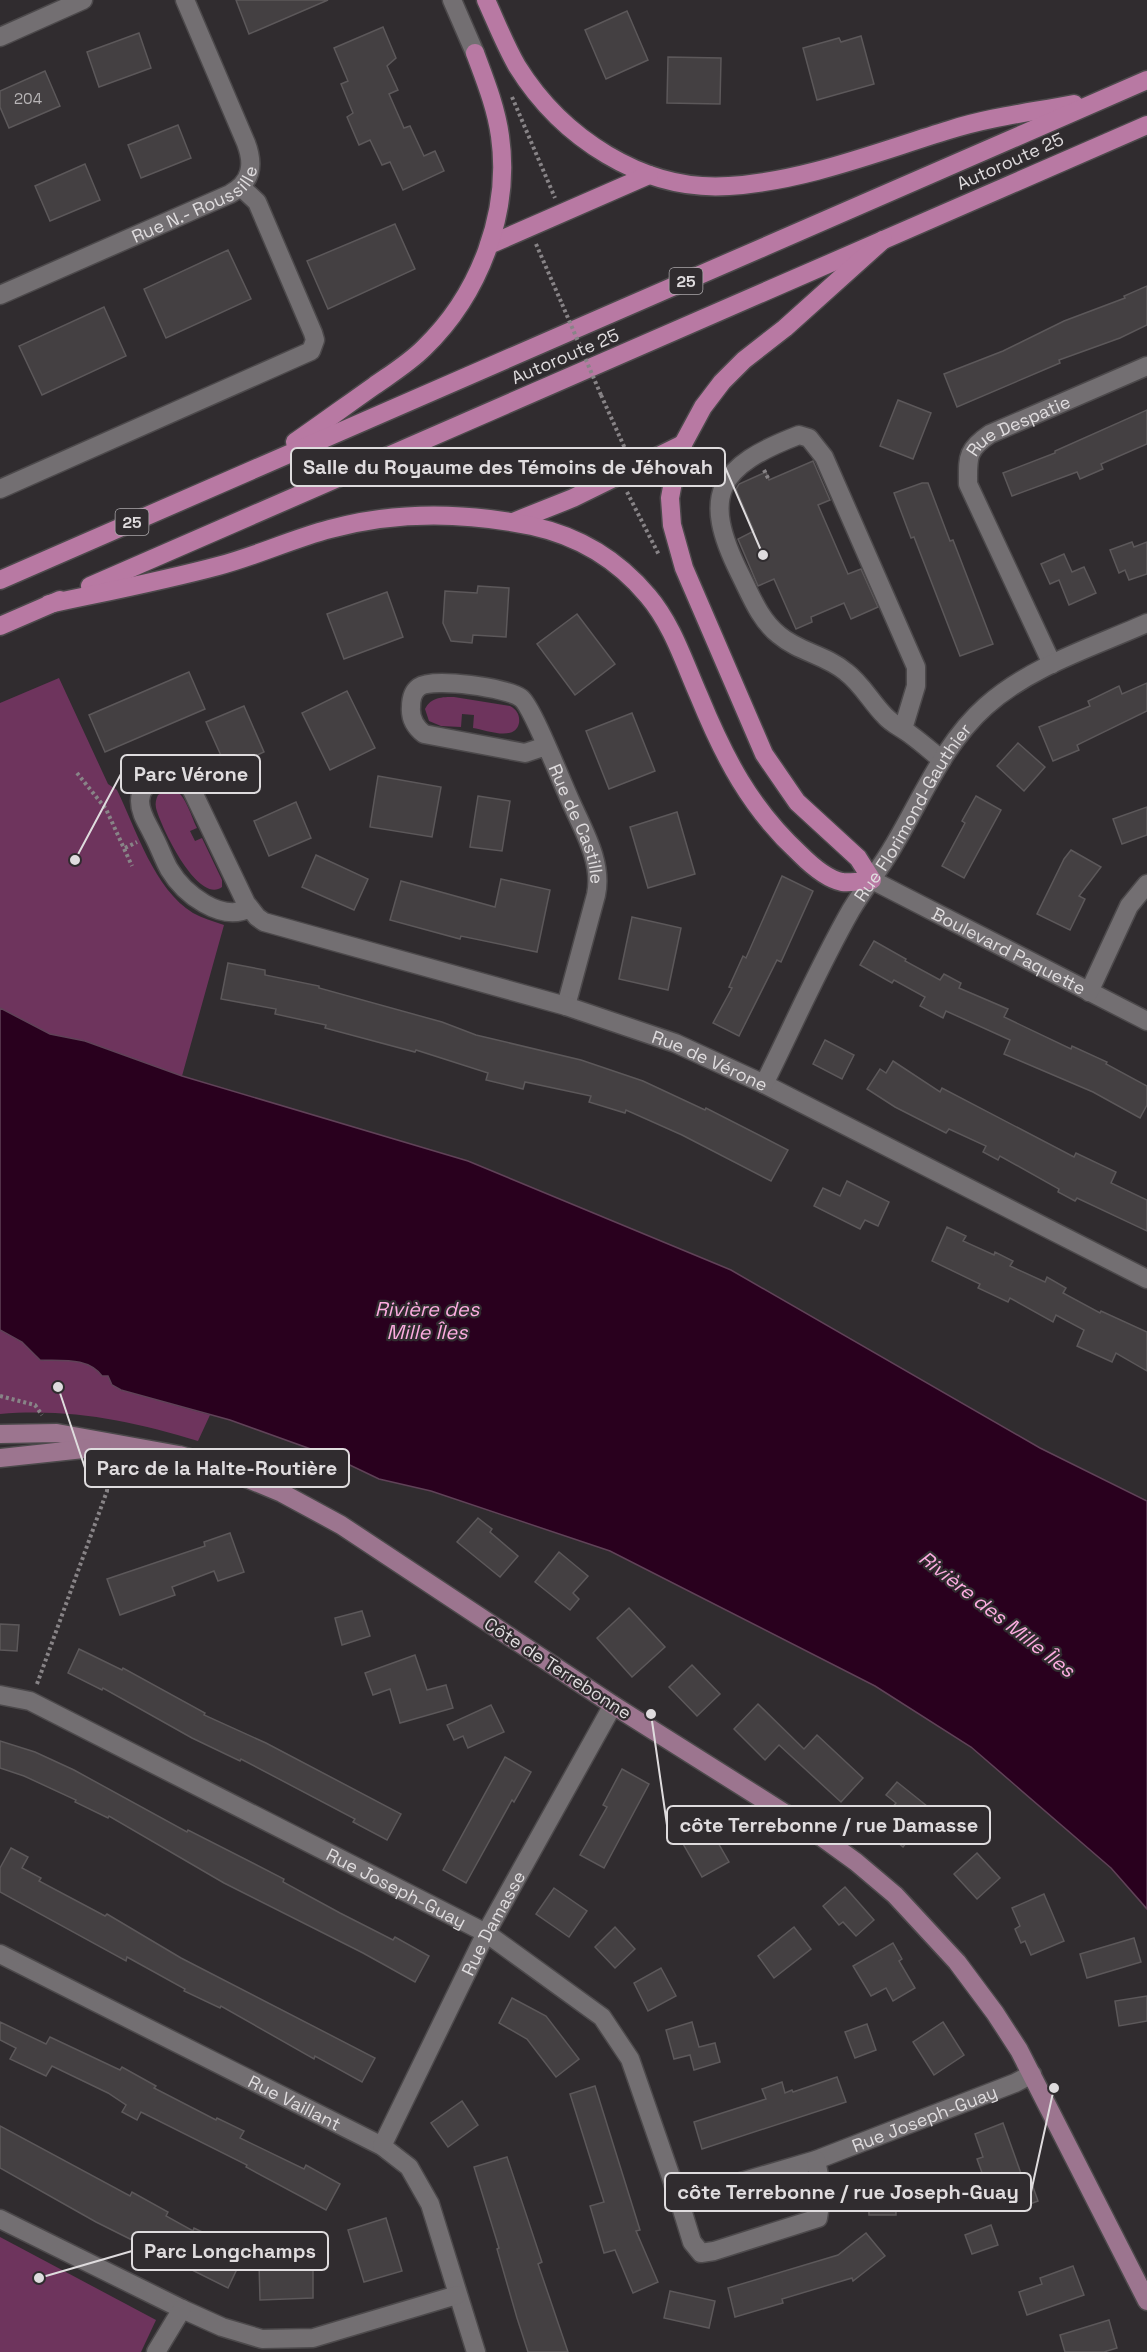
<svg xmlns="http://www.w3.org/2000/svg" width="1147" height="2352" font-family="'Space Grotesk',sans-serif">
<rect width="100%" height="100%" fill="#302c2f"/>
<g fill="#6e345d">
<path d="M 59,678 L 108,784 L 117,790 C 136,829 154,889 193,913 C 202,918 213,921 224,925 L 182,1076 L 85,1041 L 50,1034 L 0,1008 L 0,703 Z"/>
<path d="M 454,697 L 510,706 C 517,710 520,715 519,723 C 515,742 486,730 473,728 L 474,715 L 462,714 L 461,727 L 441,726 L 429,721 L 425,709 C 431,697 442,697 454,697 Z"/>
<path d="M 170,788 C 185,791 190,814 197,828 L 190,831 L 195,841 L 202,838 L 222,880 L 222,887 C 198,905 161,827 156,808 C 155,803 156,799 158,795 Z"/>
<path d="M 0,1330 L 22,1342 L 40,1360 C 61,1361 88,1357 102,1375 L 108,1375 L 112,1385 L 121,1390 L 210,1415 L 198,1441 C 133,1421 69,1408 0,1414 Z"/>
<path d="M 0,2237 L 156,2320 L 141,2352 L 0,2352 Z"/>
</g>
<path fill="#29001e" stroke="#604258" stroke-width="1.5" d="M 0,1008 L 50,1034 L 85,1041 L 182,1076 L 468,1161 L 731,1270 L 1040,1448 L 1147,1501 L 1147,1909 L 1111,1868 L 971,1747 L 875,1686 L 610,1551 L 431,1491 L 379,1479 L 333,1457 L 230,1420 L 121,1390 L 112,1385 L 108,1376 L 102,1376 C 88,1357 62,1361 40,1360 L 22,1342 L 0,1330 Z"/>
<g fill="#444042" stroke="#5c585a" stroke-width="1.5">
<path d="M 236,0 L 328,0 L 249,34 Z"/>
<path d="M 627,11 L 648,60 L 606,79 L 585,30 Z"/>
<path d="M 383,27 L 396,58 L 387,66 L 398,90 L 389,94 L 404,128 L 410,126 L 424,156 L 435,151 L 444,171 L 403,190 L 390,162 L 382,165 L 370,140 L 359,145 L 347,117 L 353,113 L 341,84 L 348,81 L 334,48 Z"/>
<path d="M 139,33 L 151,68 L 99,87 L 87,52 Z"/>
<path d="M 861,36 L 874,84 L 817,100 L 803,48 L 839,38 L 841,42 Z"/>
<path d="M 668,57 L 721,58 L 720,104 L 667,103 Z"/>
<path d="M 45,71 L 60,106 L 9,128 L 0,107 L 0,91 Z"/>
<path d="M 178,125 L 191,158 L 141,178 L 128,145 Z"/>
<path d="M 85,164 L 100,200 L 50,221 L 35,186 Z"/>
<path d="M 395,224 L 415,269 L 328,309 L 307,261 Z"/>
<path d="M 228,250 L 251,299 L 166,338 L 144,289 Z"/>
<path d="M 1147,286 L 1147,325 L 1120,338 L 1059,360 L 1060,363 L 957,407 L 944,374 L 1003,351 L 1064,321 L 1125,298 L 1124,296 Z"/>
<path d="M 104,307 L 126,356 L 42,395 L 19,346 Z"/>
<path d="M 898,400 L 931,413 L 913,459 L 880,446 Z"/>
<path d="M 1147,410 L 1147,444 L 1101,464 L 1103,469 L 1080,479 L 1077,472 L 1012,496 L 1003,473 L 1055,453 L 1055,451 Z"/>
<path d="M 813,461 L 830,500 L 818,505 L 848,574 L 861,569 L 878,607 L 851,619 L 844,603 L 811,617 L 812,622 L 796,629 L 774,579 L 758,586 L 738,539 L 754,531 L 736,489 L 739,484 L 766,472 L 769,480 Z"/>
<path d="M 922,483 L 928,483 L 950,541 L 953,540 L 993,644 L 960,656 L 914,537 L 911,538 L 894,493 Z"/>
<path d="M 1132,542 L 1134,547 L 1147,542 L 1147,574 L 1129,580 L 1125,570 L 1119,573 L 1110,550 Z"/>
<path d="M 1064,554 L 1072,572 L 1084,567 L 1096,593 L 1069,605 L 1059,580 L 1050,584 L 1041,564 Z"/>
<path d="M 478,586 L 509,588 L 506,637 L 473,635 L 472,643 L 451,641 L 443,623 L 445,591 L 477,593 Z"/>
<path d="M 387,592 L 403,637 L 344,659 L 327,614 Z"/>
<path d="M 577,614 L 615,664 L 575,695 L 537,644 Z"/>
<path d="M 189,672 L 205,709 L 105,752 L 89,715 Z"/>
<path d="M 1147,683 L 1147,711 L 1077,745 L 1079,750 L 1053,761 L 1039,727 L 1090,706 L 1088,701 L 1119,686 L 1122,694 Z"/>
<path d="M 347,691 L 375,748 L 330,770 L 302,713 Z"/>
<path d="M 244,706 L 264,752 L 227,769 L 206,722 Z"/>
<path d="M 632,713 L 655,771 L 609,789 L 586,731 Z"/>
<path d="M 1018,743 L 1045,767 L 1024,791 L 997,766 Z"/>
<path d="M 378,776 L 441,787 L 432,837 L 370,827 Z"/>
<path d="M 478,796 L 510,801 L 502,851 L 470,847 Z"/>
<path d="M 976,796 L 1001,810 L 964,878 L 942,866 L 965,823 L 962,821 Z"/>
<path d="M 296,802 L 311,838 L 269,856 L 254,821 Z"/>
<path d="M 1147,807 L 1147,835 L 1122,844 L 1113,819 Z"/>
<path d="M 677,812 L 695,874 L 648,888 L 630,827 Z"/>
<path d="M 1071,850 L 1101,867 L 1079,896 L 1085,899 L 1070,930 L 1037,914 L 1064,859 Z"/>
<path d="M 316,855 L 368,879 L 354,910 L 302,887 Z"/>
<path d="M 782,876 L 813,891 L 781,962 L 777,960 L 739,1036 L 713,1023 L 732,988 L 729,987 L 743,956 L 746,958 Z"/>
<path d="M 501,879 L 550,890 L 537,952 L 461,936 L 460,939 L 390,920 L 401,881 L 495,907 Z"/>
<path d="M 632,917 L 681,928 L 668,990 L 619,979 Z"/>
<path d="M 874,941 L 906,959 L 905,961 L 940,980 L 944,974 L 961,983 L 959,988 L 1008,1009 L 1004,1017 L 1071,1049 L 1072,1046 L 1107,1062 L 1106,1064 L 1147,1086 L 1147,1105 L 1140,1118 L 1093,1092 L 1004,1054 L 1010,1040 L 946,1011 L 943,1018 L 920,1006 L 925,997 L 894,980 L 892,983 L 860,965 Z"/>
<path d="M 228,963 L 265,970 L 265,975 L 319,986 L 319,988 L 442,1022 L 476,1035 L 581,1060 L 643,1081 L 705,1110 L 706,1108 L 788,1150 L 771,1181 L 682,1135 L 626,1110 L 625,1113 L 589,1102 L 591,1096 L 525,1082 L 523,1089 L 486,1080 L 488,1073 L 416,1050 L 415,1052 L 325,1028 L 326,1025 L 275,1014 L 276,1009 L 221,999 Z"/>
<path d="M 825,1040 L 854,1055 L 842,1079 L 813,1064 Z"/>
<path d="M 893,1061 L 940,1092 L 942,1088 L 1074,1157 L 1076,1153 L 1116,1172 L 1111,1183 L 1147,1200 L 1147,1231 L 1077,1198 L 1075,1201 L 1058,1192 L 1059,1189 L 1000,1156 L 998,1160 L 983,1152 L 986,1146 L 949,1129 L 946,1133 L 895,1107 L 867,1089 L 880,1069 L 886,1073 Z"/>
<path d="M 847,1181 L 889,1202 L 878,1226 L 865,1220 L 860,1229 L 814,1206 L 823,1188 L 840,1196 Z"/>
<path d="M 947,1227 L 966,1236 L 963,1241 L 994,1255 L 995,1252 L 1013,1261 L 1010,1266 L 1045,1282 L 1047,1277 L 1066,1288 L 1063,1293 L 1100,1313 L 1101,1311 L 1147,1332 L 1147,1371 L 1116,1353 L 1112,1362 L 1077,1346 L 1084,1330 L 1056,1315 L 1053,1322 L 1010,1298 L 1008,1302 L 978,1288 L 980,1284 L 932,1261 Z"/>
<path d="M 478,1518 L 492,1529 L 490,1532 L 518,1556 L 500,1577 L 457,1542 Z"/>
<path d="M 230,1533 L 244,1572 L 218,1581 L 214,1571 L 172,1587 L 175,1595 L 120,1615 L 107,1579 L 205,1546 L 204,1542 Z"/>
<path d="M 559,1552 L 588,1576 L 573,1593 L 579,1599 L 570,1610 L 535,1582 Z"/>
<path d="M 629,1608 L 665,1647 L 632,1677 L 597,1638 Z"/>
<path d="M 362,1611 L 370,1636 L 342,1645 L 335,1618 Z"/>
<path d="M 0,1624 L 19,1625 L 17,1651 L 0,1650 Z"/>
<path d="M 79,1649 L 122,1670 L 123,1668 L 205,1713 L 204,1715 L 266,1743 L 401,1814 L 387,1840 L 353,1822 L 355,1819 L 241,1759 L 240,1761 L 192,1738 L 103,1688 L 102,1690 L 68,1673 Z"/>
<path d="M 415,1655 L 427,1690 L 446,1685 L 453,1708 L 400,1723 L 390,1689 L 373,1695 L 365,1673 Z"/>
<path d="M 692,1665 L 720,1694 L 697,1716 L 669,1687 Z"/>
<path d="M 758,1704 L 804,1749 L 817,1735 L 863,1778 L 841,1802 L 779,1745 L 765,1760 L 734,1729 Z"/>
<path d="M 491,1705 L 504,1732 L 468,1748 L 463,1736 L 454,1740 L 447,1725 Z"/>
<path d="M 0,1741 L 35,1752 L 74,1770 L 187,1832 L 188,1830 L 284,1879 L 283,1882 L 340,1913 L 393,1940 L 395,1937 L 429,1956 L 415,1982 L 363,1953 L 224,1883 L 109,1816 L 108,1818 L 75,1802 L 76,1800 L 24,1776 L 0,1768 Z"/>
<path d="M 505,1757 L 531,1772 L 514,1802 L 512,1800 L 466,1883 L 443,1870 Z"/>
<path d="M 622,1769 L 649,1784 L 604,1868 L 580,1855 L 607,1807 L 603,1805 Z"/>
<path d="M 897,1782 L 932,1810 L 903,1847 L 878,1826 L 896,1803 L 886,1795 Z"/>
<path d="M 701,1813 L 729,1862 L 702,1877 L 674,1828 Z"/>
<path d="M 11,1848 L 28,1857 L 22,1868 L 41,1878 L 39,1881 L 105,1916 L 107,1914 L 181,1958 L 375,2058 L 362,2082 L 315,2056 L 314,2059 L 221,2006 L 220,2008 L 184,1991 L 185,1989 L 127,1957 L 126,1961 L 0,1892 L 0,1868 Z"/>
<path d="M 977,1853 L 1000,1878 L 977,1899 L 954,1874 Z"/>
<path d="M 845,1887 L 874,1920 L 856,1936 L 843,1922 L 839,1925 L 823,1906 Z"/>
<path d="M 554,1888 L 587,1911 L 569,1937 L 536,1914 Z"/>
<path d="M 1044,1894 L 1064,1941 L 1031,1955 L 1025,1941 L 1021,1943 L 1015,1929 L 1020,1926 L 1012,1908 Z"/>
<path d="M 615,1927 L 635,1949 L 615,1968 L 595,1947 Z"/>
<path d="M 794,1927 L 811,1949 L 774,1978 L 758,1956 Z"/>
<path d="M 1134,1938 L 1141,1962 L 1087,1978 L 1080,1954 Z"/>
<path d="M 893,1943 L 902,1959 L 899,1961 L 915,1988 L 893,2001 L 886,1988 L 871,1996 L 853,1966 Z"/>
<path d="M 661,1968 L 676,1996 L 648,2011 L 634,1983 Z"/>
<path d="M 1147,1996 L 1147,2021 L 1119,2026 L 1115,2001 Z"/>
<path d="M 512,1998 L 546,2016 L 579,2059 L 556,2077 L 527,2039 L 499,2023 Z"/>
<path d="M 0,2022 L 46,2044 L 50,2037 L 120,2070 L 122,2067 L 156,2086 L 154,2088 L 216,2120 L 217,2118 L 244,2131 L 240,2138 L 304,2169 L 306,2165 L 340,2184 L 326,2210 L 246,2167 L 247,2165 L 141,2112 L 137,2120 L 122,2112 L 126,2105 L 108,2093 L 52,2066 L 46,2076 L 10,2059 L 16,2048 L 0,2040 Z"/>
<path d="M 692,2022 L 699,2047 L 715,2043 L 720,2062 L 694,2070 L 690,2055 L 674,2059 L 666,2030 Z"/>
<path d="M 943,2022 L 964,2055 L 934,2075 L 913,2042 Z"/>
<path d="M 867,2024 L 876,2050 L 855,2058 L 845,2032 Z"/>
<path d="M 837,2077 L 846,2102 L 702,2149 L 694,2122 L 766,2099 L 762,2089 L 782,2082 L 785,2093 L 792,2090 L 793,2092 Z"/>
<path d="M 595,2086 L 640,2230 L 636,2231 L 658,2282 L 633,2293 L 615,2250 L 604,2253 L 590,2206 L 604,2202 L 570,2094 Z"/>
<path d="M 462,2101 L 478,2125 L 448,2147 L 431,2123 Z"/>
<path d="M 1003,2123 L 1023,2179 L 1027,2178 L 1030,2186 L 1032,2184 L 1038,2201 L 1011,2211 L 998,2176 L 985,2181 L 977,2159 L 983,2157 L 975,2134 Z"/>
<path d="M 0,2126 L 130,2196 L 132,2192 L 168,2212 L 166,2216 L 193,2231 L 194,2228 L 245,2252 L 228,2288 L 96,2222 L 0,2168 Z"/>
<path d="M 507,2157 L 542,2262 L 538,2264 L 568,2352 L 528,2352 L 517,2318 L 497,2249 L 499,2248 L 474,2167 Z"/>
<path d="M 868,2173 L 895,2173 L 896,2215 L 869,2215 Z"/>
<path d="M 386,2218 L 402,2271 L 364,2282 L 348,2230 Z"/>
<path d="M 991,2225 L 998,2245 L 972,2254 L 965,2235 Z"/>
<path d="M 866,2233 L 885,2256 L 853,2281 L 852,2278 L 782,2299 L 783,2303 L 735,2317 L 728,2288 L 838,2255 Z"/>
<path d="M 313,2261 L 313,2298 L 260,2300 L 259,2263 Z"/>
<path d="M 1073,2266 L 1084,2295 L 1027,2315 L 1019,2292 L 1042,2284 L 1040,2278 Z"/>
<path d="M 670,2291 L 715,2301 L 709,2328 L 664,2318 Z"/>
<path d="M 1109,2320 L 1117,2348 L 1104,2352 L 1065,2352 L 1060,2335 Z"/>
</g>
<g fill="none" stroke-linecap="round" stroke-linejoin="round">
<defs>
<g id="minor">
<path d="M 452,0 L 475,53"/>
<path d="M 0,37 L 83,0"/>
<path id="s1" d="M 0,295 L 230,194 C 252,182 254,164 246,143 L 185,0"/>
<path d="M 0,489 L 311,351 L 315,340 L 313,333 L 257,202 L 241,187"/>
<path id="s2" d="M 1052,664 L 968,484 C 968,458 966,450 990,434 L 1147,366"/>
<path d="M 903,729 L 916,686 L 916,667 L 824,457 L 809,438 L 799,435 C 718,466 700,494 740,574 C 751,596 760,620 779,635 C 799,652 826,655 846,672 C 862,684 871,702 885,716 C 892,724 902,728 911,735 C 922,743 932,752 942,760"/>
<path id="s3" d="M 546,746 L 525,753 L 424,734 C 415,727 410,719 411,707 C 411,699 412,692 419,687 C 433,677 508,688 521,698 C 532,706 562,783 570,800 C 583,830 603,862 596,895 L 566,1006"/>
<path id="s4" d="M 872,880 L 1147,1021"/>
<path id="s5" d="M 250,908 C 221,923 184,894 169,869 C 163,858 159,846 153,835 C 148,824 140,814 140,801 C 140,779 173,765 188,782 L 246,903 L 257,917 L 264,922 L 566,1006 L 675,1043 L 764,1084 L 1147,1279"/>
<path d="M 1089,992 L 1129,906 L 1147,884"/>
<path id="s6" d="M 764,1084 C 793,1026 819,966 851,910 C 864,888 881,868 894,845 C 922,798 944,743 986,706 C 1031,666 1093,647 1147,623"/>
<path id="s7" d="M 0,1695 L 30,1701 L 486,1933 L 602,2017 L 630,2059 L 679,2200 L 816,2160 L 1015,2083 L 1032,2074"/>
<path id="s8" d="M 0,1954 L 382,2146 L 409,2167 L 430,2204 L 476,2352"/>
<path id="s9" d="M 382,2146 L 486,1933 L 613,1705"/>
<path d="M 679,2200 L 692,2242 L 701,2253 L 714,2251 L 818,2218 L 822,2191 L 816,2160"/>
<path d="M 0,2219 L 182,2309 L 222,2327 L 262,2339 L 313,2338 L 457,2295"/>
<path d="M 156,2352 L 182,2309"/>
</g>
<g id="major">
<path d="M 0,1434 L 57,1433 L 179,1455 L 217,1466 L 282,1493 L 341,1525 L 613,1705 L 816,1833 L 856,1862 L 895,1895 L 957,1962 L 995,2013 L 1019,2050 L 1147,2301"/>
<path d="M 0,1458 L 102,1447"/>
</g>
<g id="highway">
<path d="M 486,0 C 496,22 505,45 517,66 C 561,137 643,192 729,186 C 805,181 877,152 949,130 C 989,117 1033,112 1074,104"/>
<path d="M 489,245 L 649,175"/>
<path d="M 295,442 C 321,424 347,405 374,386 C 391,374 409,363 424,348 C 479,295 511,213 500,136 C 496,107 485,80 475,53"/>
<path d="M 513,522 L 573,498 L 683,444"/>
<path d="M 0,580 L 1147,80"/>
<path d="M 90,586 L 1147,125"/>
<path d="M 49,604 C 105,592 162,581 218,566 C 256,556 292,539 330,529 C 396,511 465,512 532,526 C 578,536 618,560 648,596 C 672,624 684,662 699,696 C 724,757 750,808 800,854 C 810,864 827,879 842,882 C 851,883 863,881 872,880 L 858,858 L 797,802 L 764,754 L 684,568 L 672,525 L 670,498 L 675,471 L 683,444 L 703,407 L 722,382 L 744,360 L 785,328 L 883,240"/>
<path d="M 0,626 L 60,600"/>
</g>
</defs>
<use href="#minor" stroke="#4c494b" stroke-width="21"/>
<use href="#major" stroke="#4c494b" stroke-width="21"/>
<use href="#highway" stroke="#4c494b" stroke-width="21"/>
<g stroke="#888487" stroke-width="4" stroke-dasharray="3 3" stroke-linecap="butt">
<path d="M 512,97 L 555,198"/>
<path d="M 536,244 L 562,304"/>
<path d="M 601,395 L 627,453"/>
<path d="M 764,470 L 769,480"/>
<path d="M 627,492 L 659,555"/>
<path d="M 77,773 L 106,809 L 132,866"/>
<path d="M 125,848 L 137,842"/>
<path d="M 0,1396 L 35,1405 L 42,1415"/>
<path d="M 37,1684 L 107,1491 C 107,1479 104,1472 95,1465"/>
</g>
<use href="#minor" stroke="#736f72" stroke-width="18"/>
<use href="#major" stroke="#9c758f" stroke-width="18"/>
<use href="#highway" stroke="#b879a3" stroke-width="18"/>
<path stroke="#888487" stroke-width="4" stroke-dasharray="3 3" stroke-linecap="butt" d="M 562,304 L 601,395"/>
</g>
<g text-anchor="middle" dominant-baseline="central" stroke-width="4.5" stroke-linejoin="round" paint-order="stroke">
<g font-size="15" fill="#b8b5b7">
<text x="28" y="98">204</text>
</g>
<g fill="#302c2f" stroke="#aaa7aa" stroke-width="1.5">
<rect x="669.5" y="268" width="33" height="26" rx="4.5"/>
<rect x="115.5" y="509" width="33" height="26" rx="4.5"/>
</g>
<g font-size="16" font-weight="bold" fill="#dfdcde">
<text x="686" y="281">25</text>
<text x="132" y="522">25</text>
</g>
<g font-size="18" fill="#dfdcde" stroke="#302c2f">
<text transform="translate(1010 161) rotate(-24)">Autoroute 25</text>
<text stroke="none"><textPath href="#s1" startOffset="216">Rue N.- Roussille</textPath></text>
<text transform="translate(565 356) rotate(-23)">Autoroute 25</text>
<text stroke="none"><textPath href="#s2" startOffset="286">Rue Despatie</textPath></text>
<text stroke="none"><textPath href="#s6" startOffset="310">Rue Florimond-Gauthier</textPath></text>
<text stroke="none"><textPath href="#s3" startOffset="422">Rue de Castille</textPath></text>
<text stroke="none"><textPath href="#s4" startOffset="154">Boulevard Paquette</textPath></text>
<text stroke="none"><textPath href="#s5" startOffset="864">Rue de Vérone</textPath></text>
<text transform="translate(558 1668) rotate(33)">Côte de Terrebonne</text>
<text stroke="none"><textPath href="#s7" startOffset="442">Rue Joseph-Guay</textPath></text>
<text stroke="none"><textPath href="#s9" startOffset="249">Rue Damasse</textPath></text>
<text stroke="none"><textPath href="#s8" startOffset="330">Rue Vaillant</textPath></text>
<text stroke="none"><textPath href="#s7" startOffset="1144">Rue Joseph-Guay</textPath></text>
</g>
<g font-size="20" font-style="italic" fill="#fcace0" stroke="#302c2f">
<text x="427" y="1309">Rivière des<tspan x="427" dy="23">Mille Îles</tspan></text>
<text transform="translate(997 1614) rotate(38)">Rivière des Mille Îles</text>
</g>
</g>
<path fill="none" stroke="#dfdcde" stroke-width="2" d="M763 555L725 467M75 860L121 774M58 1387L85 1468M651 1714L667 1825M1054 2088L1031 2192M39 2278L132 2251"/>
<g fill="#dfdcde" stroke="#302c2f" stroke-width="2">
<circle cx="763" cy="555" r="6"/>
<circle cx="75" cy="860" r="6"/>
<circle cx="58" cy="1387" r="6"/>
<circle cx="651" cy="1714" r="6"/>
<circle cx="1054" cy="2088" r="6"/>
<circle cx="39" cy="2278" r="6"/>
</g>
<g fill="#302c2f" stroke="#dfdcde" stroke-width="2">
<rect x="291" y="448" width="434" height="38" rx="6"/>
<rect x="121" y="755" width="139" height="38" rx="6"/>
<rect x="85" y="1449" width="264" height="38" rx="6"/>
<rect x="667" y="1806" width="323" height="38" rx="6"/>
<rect x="665" y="2173" width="366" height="38" rx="6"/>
<rect x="132" y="2232" width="196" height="38" rx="6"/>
</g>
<g font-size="20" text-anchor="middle" font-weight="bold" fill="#dfdcde">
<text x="508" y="474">Salle du Royaume des Témoins de Jéhovah</text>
<text x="191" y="781">Parc Vérone</text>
<text x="217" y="1475">Parc de la Halte-Routière</text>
<text x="829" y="1832">côte Terrebonne / rue Damasse</text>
<text x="848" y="2199">côte Terrebonne / rue Joseph-Guay</text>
<text x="230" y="2258">Parc Longchamps</text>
</g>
</svg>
